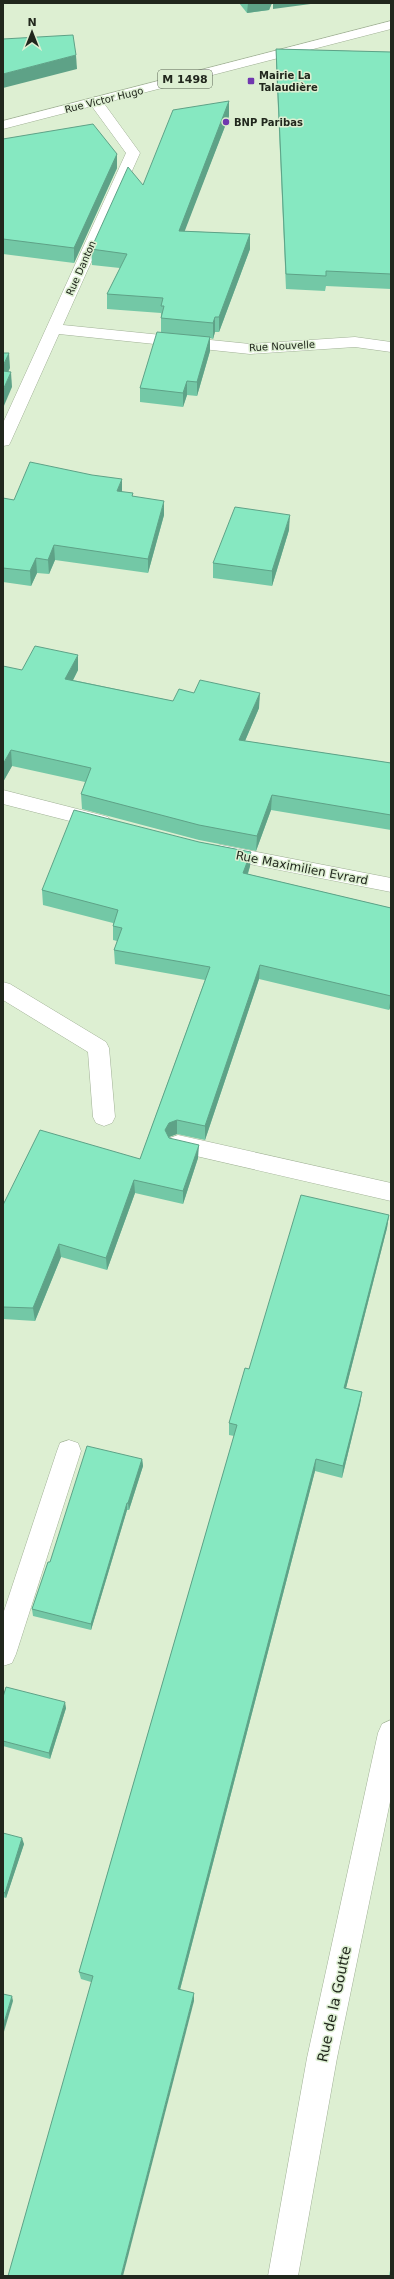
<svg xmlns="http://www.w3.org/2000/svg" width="394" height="2279" font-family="'DejaVu Sans',sans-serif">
<rect width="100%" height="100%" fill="#ddefd2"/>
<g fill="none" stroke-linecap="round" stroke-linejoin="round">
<defs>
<g id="minor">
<path d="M 95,97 L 100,98 L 140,153 L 63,325 L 250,344 L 355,337 L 391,342 L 391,352 L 355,347 L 250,354 L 59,334 L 11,441 L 9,445 L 3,446 L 3,423 L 126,153 L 88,101 Z"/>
<path d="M 3,790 L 101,815 L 108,817 L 111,822 L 108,827 L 101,829 L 3,804 Z"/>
<path d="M 221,845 L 391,878 L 391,892 L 214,857 L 211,852 L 214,847 Z"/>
<path d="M 3,982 L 10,984 L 106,1042 L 109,1048 L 115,1117 L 112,1123 L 104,1126 L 96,1123 L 93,1117 L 88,1052 L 3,1000 Z"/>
<path d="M 178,1135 L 391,1183 L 391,1201 L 170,1150 L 167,1144 L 170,1138 Z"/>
<path d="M 69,1440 L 78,1443 L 81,1451 L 16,1654 L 12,1663 L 3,1666 L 3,1614 L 57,1451 L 60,1443 Z"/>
<path d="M 391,1720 L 391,1797 L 337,2058 L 298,2276 L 268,2276 L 307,2058 L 378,1733 L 382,1724 Z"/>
</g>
<path id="major" d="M 391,21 L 391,29 L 3,129 L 3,121 Z"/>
</defs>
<use href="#minor" stroke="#a1b196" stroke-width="1"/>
<use href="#major" stroke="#a1b196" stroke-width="1"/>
<use href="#minor" fill="#fff" fill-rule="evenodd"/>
<use href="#major" fill="#fff" fill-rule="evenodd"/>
</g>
<g fill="#73c8a6">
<path d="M 239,3 L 272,3 L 269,10 L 247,13 Z"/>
<path d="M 276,49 L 391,52 L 391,289 L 326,286 L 325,291 L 286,289 L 276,64 Z"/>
<path d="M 229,101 L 229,116 L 184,231 L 250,234 L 250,249 L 219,332 L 215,332 L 213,339 L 210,338 L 210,351 L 197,396 L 187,395 L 183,407 L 140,402 L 140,388 L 161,332 L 161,313 L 107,309 L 107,294 L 120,268 L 92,265 L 91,249 L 143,185 Z"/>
<path d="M 3,139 L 117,154 L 117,168 L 74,263 L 3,254 Z"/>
<path d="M 122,492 L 133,496 L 164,515 L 148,573 L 55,560 L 49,574 L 37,573 L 31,586 L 3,582 L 3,498 L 14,500 Z"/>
<path d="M 289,530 L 272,586 L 213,578 L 213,563 Z"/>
<path d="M 22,670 L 78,670 L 73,680 L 173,701 L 259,708 L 245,741 L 391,763 L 391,830 L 271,810 L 256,851 L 199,840 L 82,809 L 81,794 L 85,782 L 12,766 L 3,782 Z"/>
<path d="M 199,842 L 251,852 L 250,866 L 248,874 L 391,908 L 391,1006 L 389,1010 L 259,979 L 205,1140 L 177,1134 L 169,1137 L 198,1158 L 183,1204 L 135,1193 L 107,1270 L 61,1257 L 35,1321 L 3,1319 L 3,1205 L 140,1159 L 205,980 L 115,964 L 114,950 L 117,941 L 113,940 L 113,923 L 43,905 L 42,890 Z"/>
<path d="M 389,1215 L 387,1228 L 346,1388 L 362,1392 L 360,1404 L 342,1478 L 315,1471 L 180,1990 L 194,2001 L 91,1982 L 81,1979 L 79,1972 L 234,1436 L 229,1435 L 229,1423 L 249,1369 Z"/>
<path d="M 142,1459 L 143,1466 L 129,1510 L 127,1510 L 91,1630 L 33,1616 L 32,1609 L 50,1562 Z"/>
<path d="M 3,1697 L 66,1708 L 50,1759 L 3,1746 Z"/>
<path d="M 3,1833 L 24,1844 L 6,1898 L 3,1897 Z"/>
<path d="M 391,2265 L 391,2276 L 389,2276 Z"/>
</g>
<g fill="#5ea287">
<path d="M 248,3 L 272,3 L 269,10 L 247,13 Z"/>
<path d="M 273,3 L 318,3 L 273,9 Z"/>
<path d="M 76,55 L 77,69 L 3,88 L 3,74 Z"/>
<path d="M 229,101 L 229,116 L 179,246 L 179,231 Z"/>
<path d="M 117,154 L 117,168 L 74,263 L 74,248 Z"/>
<path d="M 250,234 L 250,249 L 219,332 L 219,317 Z"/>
<path d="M 215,317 L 215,332 L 213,339 L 213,323 Z"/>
<path d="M 210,337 L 210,351 L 197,396 L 197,382 Z"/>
<path d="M 9,353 L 10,368 L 3,383 L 3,366 Z"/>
<path d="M 11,372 L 12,387 L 3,408 L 3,390 Z"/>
<path d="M 187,381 L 187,395 L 183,407 L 183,393 Z"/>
<path d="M 122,479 L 122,494 L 117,491 Z"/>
<path d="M 164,501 L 164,515 L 148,573 L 148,559 Z"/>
<path d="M 290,515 L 289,530 L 272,586 L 272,571 Z"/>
<path d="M 54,545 L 55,560 L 49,574 L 48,560 Z"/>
<path d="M 36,558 L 37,573 L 31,586 L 30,571 Z"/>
<path d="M 78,655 L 78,670 L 66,694 L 65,679 Z"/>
<path d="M 260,693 L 259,708 L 239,755 L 239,740 Z"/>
<path d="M 11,750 L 12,766 L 3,782 L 3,764 Z"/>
<path d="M 272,795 L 271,810 L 256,851 L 257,836 Z"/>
<path d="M 251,852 L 250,866 L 243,888 L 243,873 Z"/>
<path d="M 260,965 L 259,979 L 205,1140 L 205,1126 Z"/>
<path d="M 391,996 L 391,1006 L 389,1010 Z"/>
<path d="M 177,1120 L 177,1134 L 169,1137 L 166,1143 L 165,1130 L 169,1123 Z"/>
<path d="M 199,1145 L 198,1158 L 183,1204 L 183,1191 Z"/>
<path d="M 134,1180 L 135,1193 L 107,1270 L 106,1258 Z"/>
<path d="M 389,1215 L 387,1228 L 343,1400 L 344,1388 Z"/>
<path d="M 59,1244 L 61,1257 L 35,1321 L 33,1308 Z"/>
<path d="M 362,1392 L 360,1404 L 342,1478 L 343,1466 Z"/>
<path d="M 142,1459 L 143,1466 L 129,1510 L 128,1503 Z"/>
<path d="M 316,1459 L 315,1471 L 178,1997 L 178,1989 Z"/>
<path d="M 127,1503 L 127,1510 L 91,1630 L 91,1624 Z"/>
<path d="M 65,1702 L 66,1708 L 50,1759 L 49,1753 Z"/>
<path d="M 22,1838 L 24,1844 L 6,1898 L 5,1893 Z"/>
<path d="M 194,1993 L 194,2001 L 123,2276 L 121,2276 Z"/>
<path d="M 12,1996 L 13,2001 L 3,2035 L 3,2026 Z"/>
</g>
<g fill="#86e8c1" stroke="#5ea287">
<path d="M 73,35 L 76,55 L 3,74 L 3,39 Z"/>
<path d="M 276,49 L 391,52 L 391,274 L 326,271 L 326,276 L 286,274 Z"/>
<path d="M 229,101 L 179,231 L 250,234 L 219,317 L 215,317 L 213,323 L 161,318 L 164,306 L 161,306 L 163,298 L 107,294 L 127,254 L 91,249 L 128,167 L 143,185 L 173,110 Z"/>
<path d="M 93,124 L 117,154 L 74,248 L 3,239 L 3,139 Z"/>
<path d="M 157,332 L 210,337 L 197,382 L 187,381 L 183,393 L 140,388 Z"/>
<path d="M 3,353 L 9,353 L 3,366 Z"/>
<path d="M 3,371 L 11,372 L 3,390 Z"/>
<path d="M 30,462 L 92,475 L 122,479 L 117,491 L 133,493 L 132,496 L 164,501 L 148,559 L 54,545 L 48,560 L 36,558 L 30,571 L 3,568 L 3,498 L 14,500 Z"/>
<path d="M 235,507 L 290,515 L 272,571 L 213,563 Z"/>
<path d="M 35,646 L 78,655 L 65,679 L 173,701 L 179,689 L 194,693 L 200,680 L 260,693 L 239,740 L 391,763 L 391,815 L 272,795 L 257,836 L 199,825 L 81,794 L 91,768 L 11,750 L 3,764 L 3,666 L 22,670 Z"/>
<path d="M 74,810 L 199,842 L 251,852 L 243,873 L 391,908 L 391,996 L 260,965 L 205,1126 L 177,1120 L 169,1123 L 165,1130 L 169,1138 L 199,1145 L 183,1191 L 134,1180 L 106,1258 L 59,1244 L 33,1308 L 3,1307 L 3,1205 L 40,1130 L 140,1159 L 210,967 L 114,950 L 122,928 L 113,926 L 118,910 L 42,890 Z"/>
<path d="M 301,1195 L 389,1215 L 344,1388 L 362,1392 L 343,1466 L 316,1459 L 178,1989 L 194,1993 L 121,2276 L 8,2276 L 93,1976 L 79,1972 L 237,1425 L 229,1423 L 245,1368 L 249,1369 Z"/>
<path d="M 87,1446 L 142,1459 L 128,1503 L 127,1503 L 91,1624 L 32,1609 L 48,1562 L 50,1562 Z"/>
<path d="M 6,1687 L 65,1702 L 49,1753 L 3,1741 L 3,1697 Z"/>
<path d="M 3,1833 L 22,1838 L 5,1893 L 3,1892 Z"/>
<path d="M 3,1994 L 12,1996 L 3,2026 Z"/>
</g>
<g fill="#7038af" stroke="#ddefd2" stroke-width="1.5">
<rect x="247" y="77" width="8" height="8" rx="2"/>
<circle cx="226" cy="122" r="4"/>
</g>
<g text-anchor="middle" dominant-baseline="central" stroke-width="3" stroke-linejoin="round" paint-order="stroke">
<g font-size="10" font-weight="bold" fill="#21271d" stroke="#ddefd2" text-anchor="start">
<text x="259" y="75">Mairie La<tspan x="259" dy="12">Talaudière</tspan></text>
<text x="234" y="122">BNP Paribas</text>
</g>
<g font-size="10" fill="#21271d" stroke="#ddefd2">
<text transform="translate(104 100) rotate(-14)">Rue Victor Hugo</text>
<text transform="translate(81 268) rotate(-66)">Rue Danton</text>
<text transform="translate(282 346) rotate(-3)">Rue Nouvelle</text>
</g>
<rect fill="#ddefd2" stroke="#596353" stroke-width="1" x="158" y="70" width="54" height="18" rx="3"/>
<g font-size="11" font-weight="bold" fill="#21271d">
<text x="185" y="79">M 1498</text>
</g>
<g font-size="12" fill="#21271d" stroke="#ddefd2">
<text transform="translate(302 868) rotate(11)">Rue Maximilien Evrard</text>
</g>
<g font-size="14" fill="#21271d" stroke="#ddefd2">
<text transform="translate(334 2004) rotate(-78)">Rue de la Goutte</text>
</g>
</g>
<rect width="394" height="2279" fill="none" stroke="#21271d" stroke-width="8"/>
<g transform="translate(32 32)" stroke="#ddefd2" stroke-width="3" paint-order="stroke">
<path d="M0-3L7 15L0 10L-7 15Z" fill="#21271d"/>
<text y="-6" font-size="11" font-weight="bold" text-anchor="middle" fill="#21271d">N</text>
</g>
</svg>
